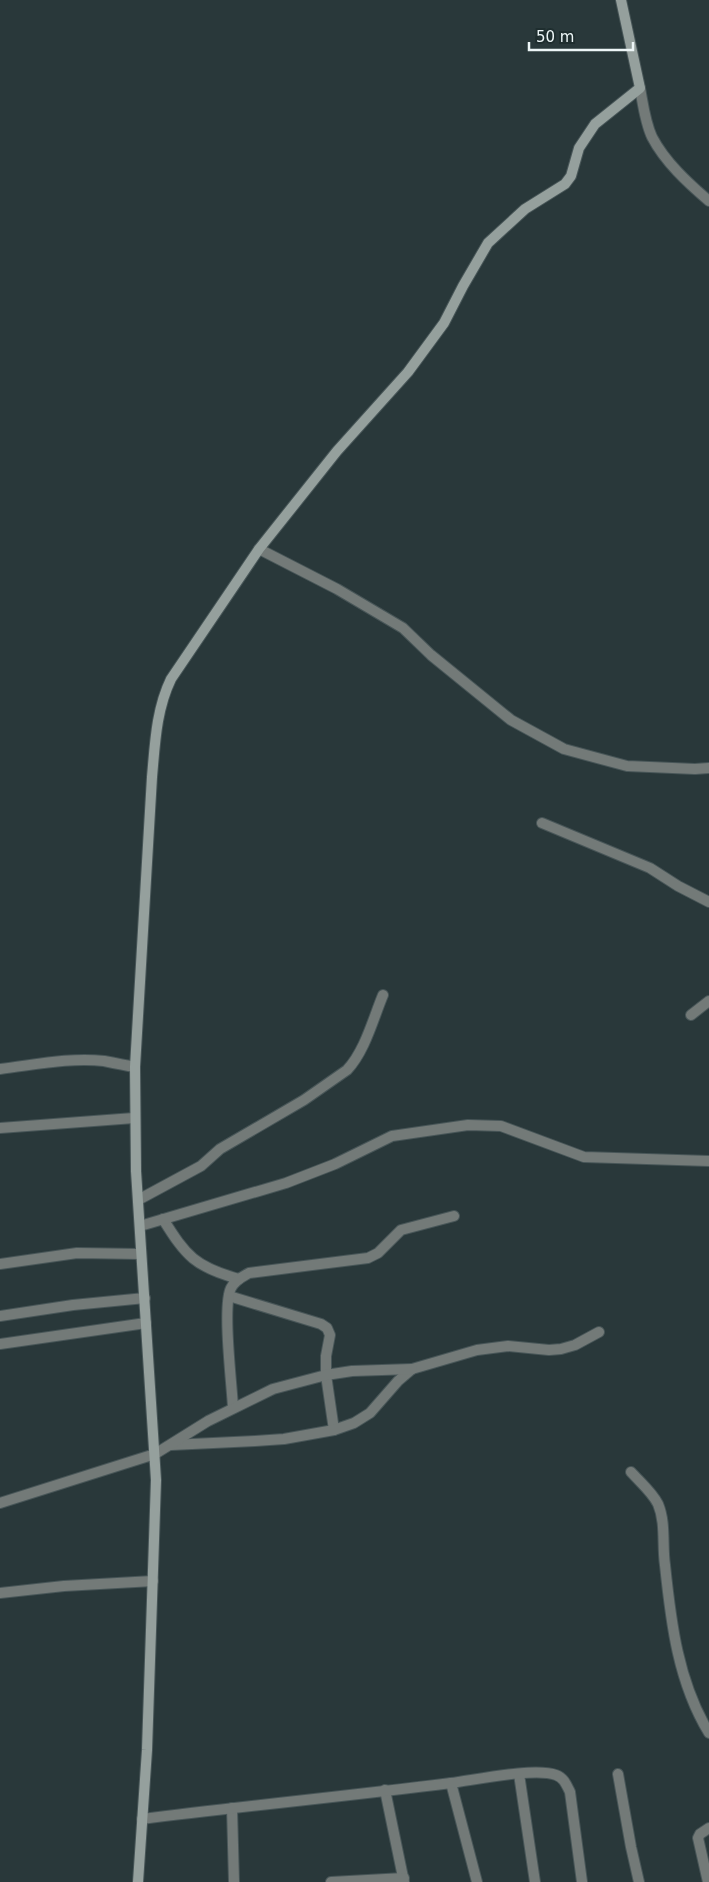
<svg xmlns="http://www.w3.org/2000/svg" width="709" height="1882" font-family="'DejaVu Sans',sans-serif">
<rect width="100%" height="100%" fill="#29383a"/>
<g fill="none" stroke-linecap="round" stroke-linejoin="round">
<defs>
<g id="street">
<path d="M 640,88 C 643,104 645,122 652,137 C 665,162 688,183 709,201"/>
<path d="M 259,549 L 337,589 L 403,628 L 431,655 L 511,720 L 564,749 L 627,766 L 695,769 L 709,768"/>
<path d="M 542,823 L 650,868 L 678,886 L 709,902"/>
<path d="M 691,1015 L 709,1001"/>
<path d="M 0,1069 C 34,1065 70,1057 104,1061 C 114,1063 124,1065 135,1067"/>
<path d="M 0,1128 L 134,1118"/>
<path d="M 138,1200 L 201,1166 L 220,1149 L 304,1100 L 347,1070 C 365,1051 373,1019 383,995"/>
<path d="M 163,1219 C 186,1256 195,1267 239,1279"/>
<path d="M 140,1226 L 286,1183 L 335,1164 L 392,1136 L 468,1125 L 501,1126 L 584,1157 L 709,1161"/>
<path d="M 0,1264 L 77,1253 L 141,1254"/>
<path d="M 229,1296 L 321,1324 L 327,1328 L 330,1335 L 326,1356 L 326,1375 L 334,1430"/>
<path d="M 0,1316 L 73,1305 L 145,1298"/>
<path d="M 0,1344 L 146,1323"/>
<path d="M 233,1408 C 232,1385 222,1306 231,1288 C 235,1280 242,1277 249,1273 L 368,1258 L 378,1253 L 401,1230 L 454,1216"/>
<path d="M 171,1445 L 255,1441 L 284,1439 L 334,1430 L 354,1423 L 370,1413 L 398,1381 L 412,1369 L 477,1350 L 508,1346 L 549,1350 L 561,1349 L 575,1345 L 599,1332"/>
<path d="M 631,1472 C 640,1482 652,1492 658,1504 C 666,1523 662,1545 665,1565 C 671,1623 678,1682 709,1733"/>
<path d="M 0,1503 L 155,1454 L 208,1421 L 273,1389 L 326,1375 L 352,1371 L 412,1369"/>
<path d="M 0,1593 L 64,1586 L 153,1581"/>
<path d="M 519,1774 L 535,1882"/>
<path d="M 618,1774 L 631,1847 L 639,1882"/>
<path d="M 451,1783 L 477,1882"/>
<path d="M 385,1790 L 404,1882"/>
<path d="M 232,1808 L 234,1882"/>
<path d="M 142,1819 C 245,1806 348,1796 451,1783 C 475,1780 535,1767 556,1775 C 564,1778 566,1784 570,1792 L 582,1882"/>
<path d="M 331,1882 L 404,1878"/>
<path d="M 708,1882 L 698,1838 L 700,1834 L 709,1828"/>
</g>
<path id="secondary" d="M 138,1882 L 147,1750 L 156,1480 L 136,1171 L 135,1067 L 152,777 C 155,744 156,710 171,679 L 259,549 L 337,451 L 408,372 L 444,323 L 463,286 L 488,243 L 525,209 L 565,184 L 571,176 L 579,148 L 595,124 L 640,88 L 621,0"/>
</defs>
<use href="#street" stroke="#485658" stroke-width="12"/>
<use href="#secondary" stroke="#485658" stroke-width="12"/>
<use href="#street" stroke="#737a78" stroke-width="10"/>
<use href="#secondary" stroke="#95a09d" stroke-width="10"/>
</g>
<path d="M529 42v8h104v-8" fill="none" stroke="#edf6f7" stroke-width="2.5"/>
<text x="536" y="42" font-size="15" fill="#edf6f7" stroke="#1f2e2f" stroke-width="4" paint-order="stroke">50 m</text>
</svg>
